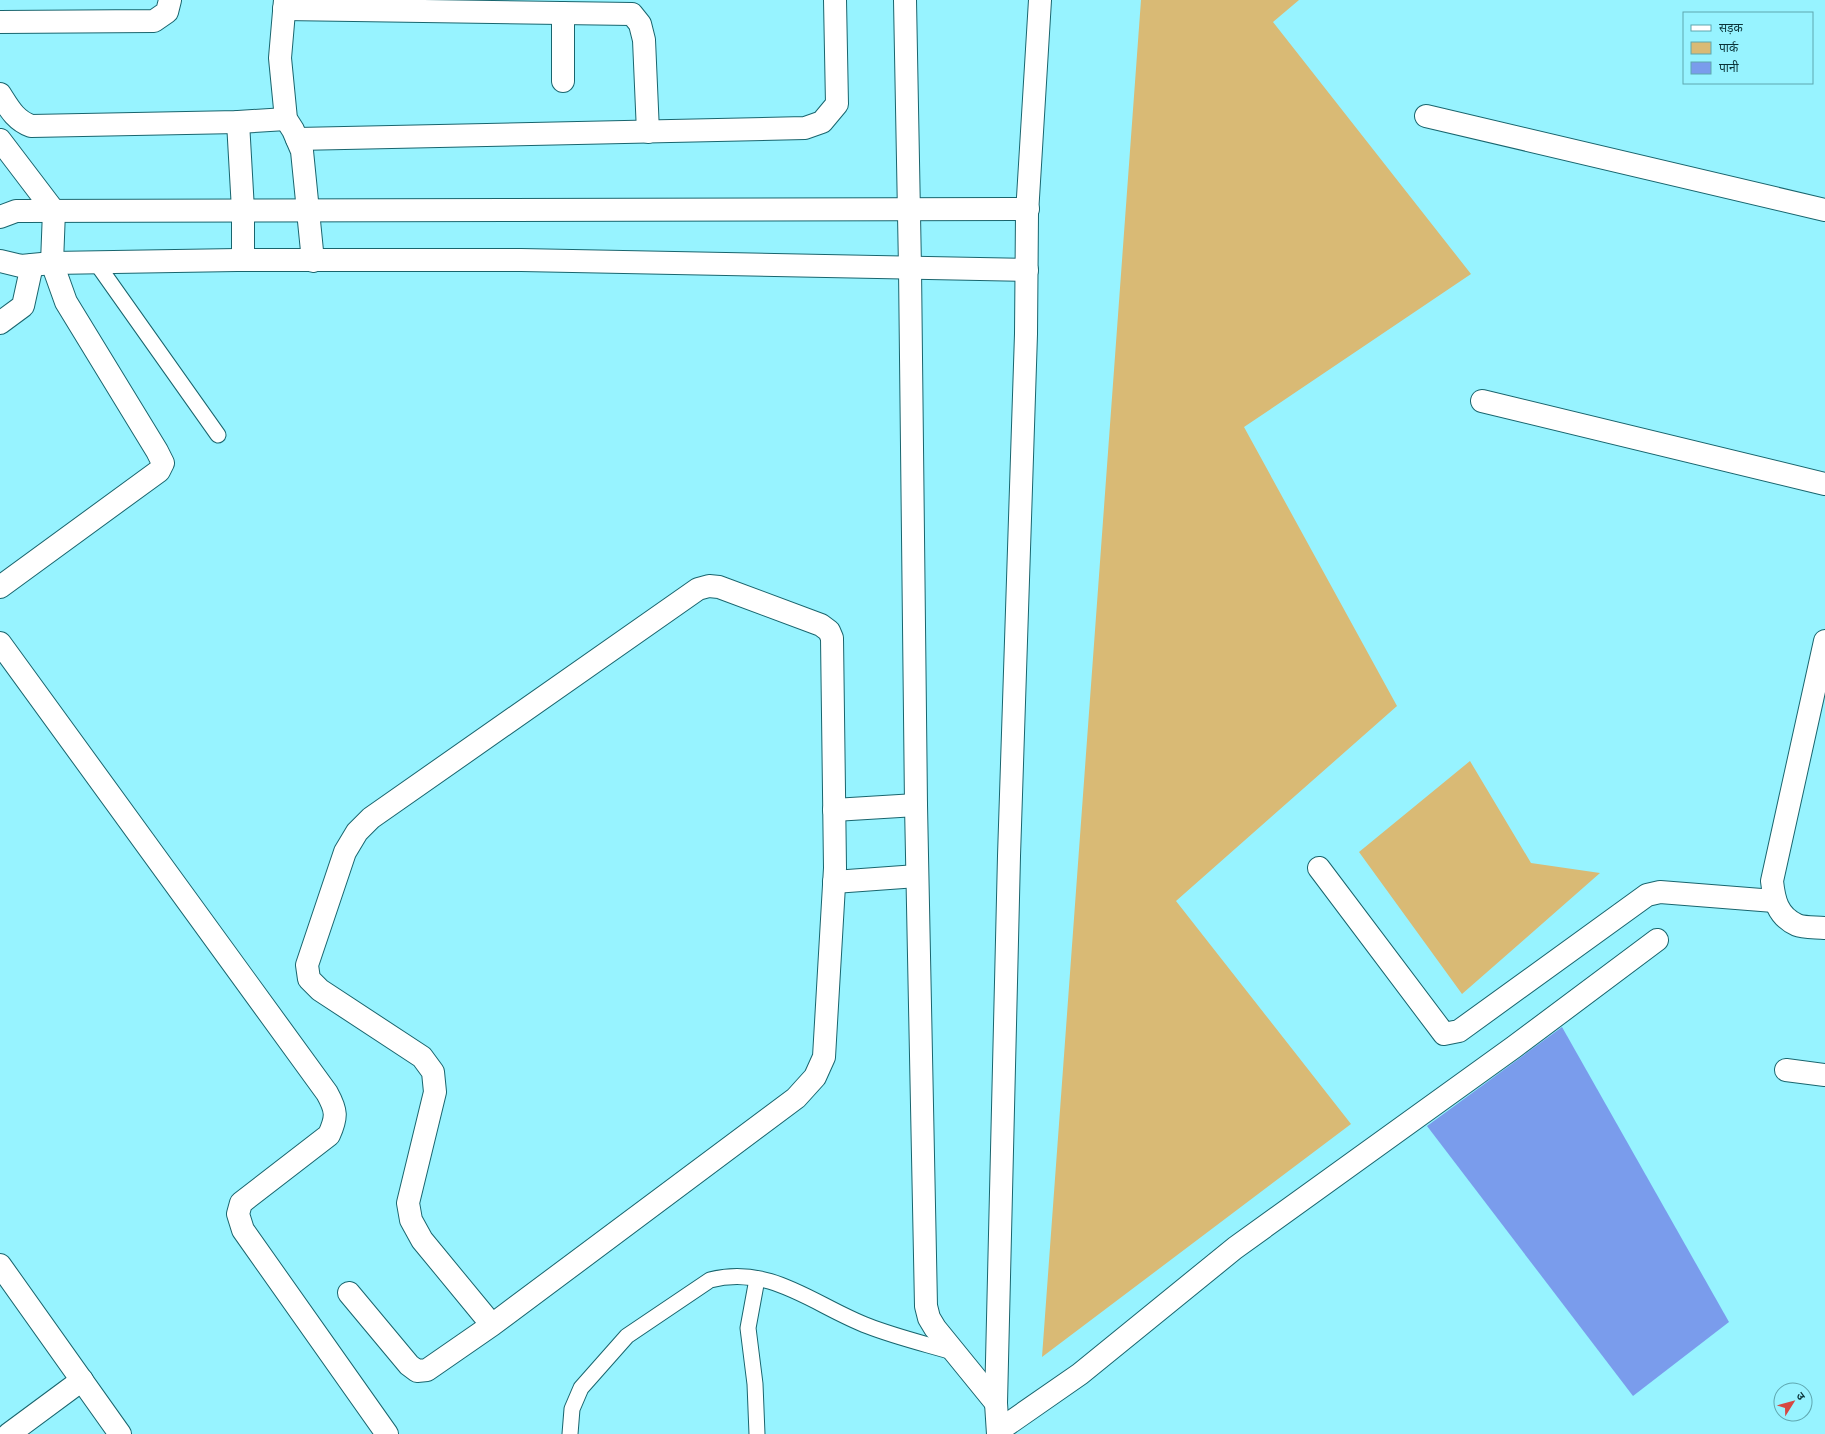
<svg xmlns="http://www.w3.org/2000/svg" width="1825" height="1434" font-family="Karla,'Noto Sans Devanagari',sans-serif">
<rect width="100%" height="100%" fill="#97f3ff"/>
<g fill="#d9ba75">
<path d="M 1141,0 L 1299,0 L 1273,22 L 1471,274 L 1244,427 L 1397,706 L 1176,901 L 1351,1124 L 1042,1357 Z"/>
<path d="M 1470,761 L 1531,863 L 1600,873 L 1462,994 L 1359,852 Z"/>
</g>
<path fill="#7a9cec" d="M 1562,1027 L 1729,1322 L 1633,1396 L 1427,1126 Z"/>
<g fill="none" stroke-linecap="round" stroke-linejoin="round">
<defs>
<g id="service">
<path d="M 97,264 L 218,435"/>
<path d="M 570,1434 L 572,1409 L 581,1388 L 627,1336 L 710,1280 C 771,1264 815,1306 868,1326 C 896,1337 926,1344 956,1353"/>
<path d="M 757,1434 L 755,1384 L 748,1328 L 757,1279"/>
</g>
<g id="minor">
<path d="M 285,0 L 280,58 L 286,119 L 293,130 L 302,151 L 313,261"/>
<path d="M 905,0 L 910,268 L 916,805 L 926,1306 L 929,1318 L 935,1328 L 996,1403"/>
<path d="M 284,9 L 632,14 L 640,24 L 644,40 L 648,132"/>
<path d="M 0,22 L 154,21 L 167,12 L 170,0"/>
<path d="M 563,81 L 563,13"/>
<path d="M 0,94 C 9,108 15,120 31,126 L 238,122 L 286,119"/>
<path d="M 1426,116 L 1825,210"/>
<path d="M 238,122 L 243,210 L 243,260"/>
<path d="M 297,139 L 805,128 L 822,122 L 837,104 L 835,0"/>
<path d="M 0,140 L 54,211 L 52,263 L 66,302 L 157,451 L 163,463 L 159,471 L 0,587"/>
<path d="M 0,217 L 16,211 L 1028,209"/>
<path d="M 0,261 L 21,266 L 52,263 L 237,260 L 521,260 L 1027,270"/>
<path d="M 0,323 L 23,306 L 32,265"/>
<path d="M 1482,401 L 1825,484"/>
<path d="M 1825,641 L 1772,881 C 1774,899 1777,916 1797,925 C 1804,928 1817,927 1825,928"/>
<path d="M 0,643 L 327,1093 C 337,1111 337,1117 329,1135 L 241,1203 L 238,1214 L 243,1230 L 387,1434"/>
<path d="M 834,810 L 916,805"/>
<path d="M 1319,868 L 1444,1034 L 1459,1031 L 1647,895 L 1660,892 L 1774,901"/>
<path d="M 834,882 L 917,876"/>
<path d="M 1786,1070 L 1825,1075"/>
<path d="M 0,1265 L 120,1434"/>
<path d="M 349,1293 L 409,1365 L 417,1371 L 427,1370 L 492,1325 L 796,1098 L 815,1077 L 824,1057 L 835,868 L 832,638 L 829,631 L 821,625 L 719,587 L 709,586 L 698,589 L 371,818 L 357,832 L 345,852 L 307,965 L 309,979 L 320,990 L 422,1057 L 433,1072 L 435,1092 L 408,1203 L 411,1220 L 422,1240 L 492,1325"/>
<path d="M 998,1431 L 1080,1374 L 1235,1248 L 1514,1047 L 1657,940"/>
<path d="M 9,1434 L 82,1380"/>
</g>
<path id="tertiary" d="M 998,1434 L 996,1403 L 1009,856 L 1026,334 L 1027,214 L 1040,0"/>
</defs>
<use href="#service" stroke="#19656e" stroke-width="17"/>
<use href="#minor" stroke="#19656e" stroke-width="24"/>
<use href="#tertiary" stroke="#19656e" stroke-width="24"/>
<use href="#service" stroke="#fff" stroke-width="15"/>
<use href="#minor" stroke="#fff" stroke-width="22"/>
<use href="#tertiary" stroke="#fff" stroke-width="22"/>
</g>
<rect x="1683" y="12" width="130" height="72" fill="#97f3ff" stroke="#5fa7b0"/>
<rect x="1691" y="25" width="20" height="6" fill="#ffffff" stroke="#5fa7b0"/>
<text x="1719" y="32" font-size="12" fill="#0b3439">सड़क</text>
<rect x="1691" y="42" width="20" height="12" fill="#d9ba75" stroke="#5fa7b0"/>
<text x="1719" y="52" font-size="12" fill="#0b3439">पार्क</text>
<rect x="1691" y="62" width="20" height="12" fill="#7a9cec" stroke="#5fa7b0"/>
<text x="1719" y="72" font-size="12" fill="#0b3439">पानी</text>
<g transform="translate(1793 1402) rotate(53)"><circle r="19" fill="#97f3ff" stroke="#5fa7b0"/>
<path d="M0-3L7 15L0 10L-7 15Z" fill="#d64742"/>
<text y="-6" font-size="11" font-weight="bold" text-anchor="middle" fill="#0b3439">उ</text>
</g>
</svg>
